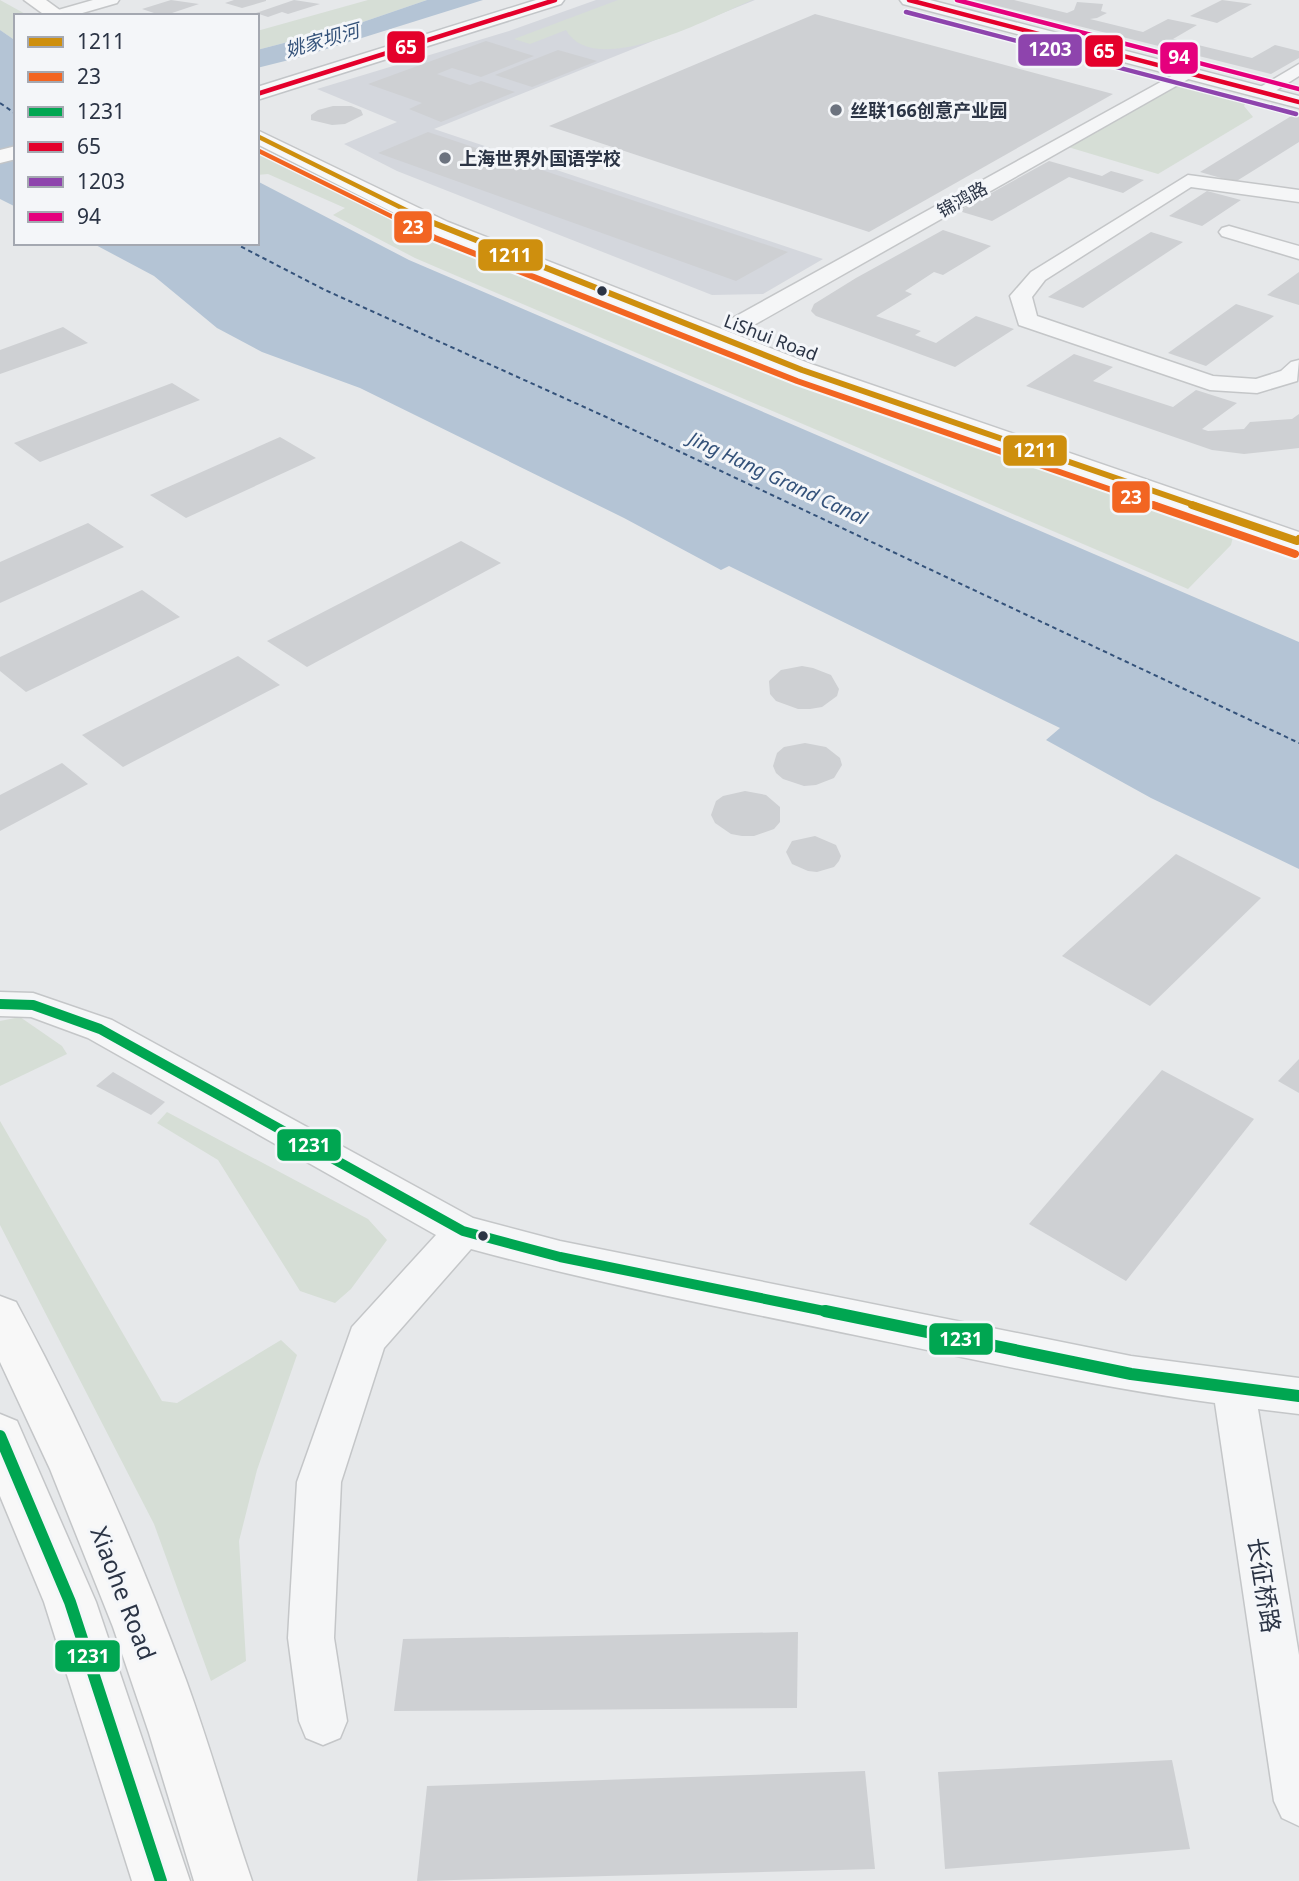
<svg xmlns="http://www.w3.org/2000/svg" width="1299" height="1881" font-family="'Noto Sans','Noto Sans SC',sans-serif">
<rect width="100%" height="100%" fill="#e6e8ea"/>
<path fill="#d4d7dd" d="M 596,0 L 755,0 L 434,129 L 823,259 L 763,294 L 712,295 L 397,171 L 344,144 L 397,122 L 317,89 L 509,31 Z"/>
<g fill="#d6ded6">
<path d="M 0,0 L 29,16 L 16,16 L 16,41 L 0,30 Z"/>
<path d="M 368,0 L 427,0 L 357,24 L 257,50 L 257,31 Z"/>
<path d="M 618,0 L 752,0 C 714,16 594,81 566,30 L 530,44 L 514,39 Z"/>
<path d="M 1179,85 L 1188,85 L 1247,100 L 1244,106 L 1253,117 L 1158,174 L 1068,147 Z"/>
<path d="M 257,147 L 428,233 L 596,301 L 792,379 L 1233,537 L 1231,545 L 1188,589 L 415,258 L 333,215 L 345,208 L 268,174 L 257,175 Z"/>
<path d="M 20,1017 L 62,1046 L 67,1054 L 0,1086 L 0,1021 Z"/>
<path d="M 167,1112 L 368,1219 L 387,1240 L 351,1289 L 335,1303 L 300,1291 L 218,1160 L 157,1123 Z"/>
<path d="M 0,1121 L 162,1401 L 177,1403 L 281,1340 L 297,1355 L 257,1470 L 239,1541 L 246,1661 L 211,1681 L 154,1524 L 0,1225 Z"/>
</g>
<g fill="#b4c4d5">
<path d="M 427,0 L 483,0 L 301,57 L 257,68 L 257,50 L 357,24 Z"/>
<path d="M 0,30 L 16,41 L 16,207 L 0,199 Z"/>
<path d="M 257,181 L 409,260 L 1299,642 L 1299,869 L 1151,798 L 1046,740 L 1060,728 L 729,566 L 721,570 L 624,518 L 360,388 L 262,352 L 217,328 L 154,276 L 92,243 L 257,243 Z"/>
</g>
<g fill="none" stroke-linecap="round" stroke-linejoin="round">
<g stroke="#34527a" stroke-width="2" stroke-dasharray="4.5 3.5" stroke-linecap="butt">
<path d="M 0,103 L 16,114"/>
<path d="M 234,243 L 325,290 L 604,416 L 1299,743"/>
</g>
</g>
<g fill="#ced0d3">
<path d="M 171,0 L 199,4 L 163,16 L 142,9 Z"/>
<path d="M 234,0 L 266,0 L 266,1 L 242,8 L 225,3 Z"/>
<path d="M 294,0 L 320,4 L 288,14 L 282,12 L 268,17 L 256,13 Z"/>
<path d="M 974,0 L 1014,0 L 1067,13 L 1074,10 L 1077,2 L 1103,4 L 1101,11 L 1107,13 L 1097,18 L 1090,19 L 1143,32 L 1168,19 L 1197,25 L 1173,39 L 1252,58 L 1275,45 L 1299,51 L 1299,58 L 1271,74 Z"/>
<path d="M 1222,0 L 1252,4 L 1217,23 L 1190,16 Z"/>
<path d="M 815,14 L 1113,94 L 869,232 L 549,126 Z"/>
<path d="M 486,41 L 534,56 L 481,77 L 452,68 L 437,74 L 470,85 L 481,81 L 515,92 L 441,122 L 409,109 L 422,103 L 368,84 Z"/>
<path d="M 558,50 L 597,61 L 532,87 L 495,75 Z"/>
<path d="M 333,106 L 351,106 L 361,110 L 363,115 L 345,124 L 332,125 L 311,120 L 311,115 L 318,110 Z"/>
<path d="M 1293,115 L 1299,116 L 1299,142 L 1235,182 L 1200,172 Z"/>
<path d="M 428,132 L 788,252 L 736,281 L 378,153 Z"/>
<path d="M 1049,161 L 1102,176 L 1111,171 L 1144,180 L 1123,193 L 1069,177 L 992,221 L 959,211 Z"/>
<path d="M 1207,191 L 1241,200 L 1202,226 L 1169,216 Z"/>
<path d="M 943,230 L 991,246 L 943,275 L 934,272 L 905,291 L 912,294 L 876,316 L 921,331 L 915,335 L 936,343 L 976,316 L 1014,329 L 955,367 L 816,316 L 811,311 L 814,304 L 856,278 Z"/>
<path d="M 1151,232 L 1183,242 L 1083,308 L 1048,297 Z"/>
<path d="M 1299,272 L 1299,305 L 1267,295 Z"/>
<path d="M 1236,304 L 1274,316 L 1206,366 L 1168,353 Z"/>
<path d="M 63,327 L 88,343 L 0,374 L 0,350 Z"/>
<path d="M 1074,354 L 1113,367 L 1093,381 L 1173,407 L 1196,390 L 1237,403 L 1202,429 L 1208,431 L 1244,429 L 1250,422 L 1292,419 L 1299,414 L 1299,448 L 1244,454 L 1212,450 L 1026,386 Z"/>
<path d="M 172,383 L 200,400 L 40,462 L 14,443 Z"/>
<path d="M 280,437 L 316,458 L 186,518 L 150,495 Z"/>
<path d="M 88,523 L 124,547 L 0,603 L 0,562 Z"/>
<path d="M 461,541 L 501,563 L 307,667 L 267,641 Z"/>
<path d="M 142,590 L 180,617 L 26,692 L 0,671 L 0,657 Z"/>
<path d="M 238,656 L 280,685 L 123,767 L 82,735 Z"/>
<path d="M 802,666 L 813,668 L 831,675 L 839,689 L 837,696 L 822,707 L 810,709 L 798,709 L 776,701 L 770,694 L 769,681 L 781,670 Z"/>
<path d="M 805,743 L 826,747 L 840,758 L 842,765 L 834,778 L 816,785 L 804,786 L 783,779 L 776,773 L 773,766 L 777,753 L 784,747 Z"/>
<path d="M 62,763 L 88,784 L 0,831 L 0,795 Z"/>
<path d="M 745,791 L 766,795 L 780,807 L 780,822 L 774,829 L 754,836 L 742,836 L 731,834 L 715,823 L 711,815 L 716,801 L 723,796 Z"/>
<path d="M 815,836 L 836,845 L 841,856 L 839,861 L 834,867 L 817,872 L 808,871 L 792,864 L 786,852 L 792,841 Z"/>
<path d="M 1176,854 L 1261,898 L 1150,1006 L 1062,956 Z"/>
<path d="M 1299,1059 L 1299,1093 L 1278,1081 Z"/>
<path d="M 1162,1070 L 1254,1119 L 1126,1281 L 1029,1224 Z"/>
<path d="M 113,1072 L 165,1102 L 151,1115 L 96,1086 Z"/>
<path d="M 798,1632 L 797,1708 L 394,1711 L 403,1639 Z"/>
<path d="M 1172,1760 L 1190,1849 L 945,1869 L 938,1772 Z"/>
<path d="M 865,1771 L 875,1869 L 417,1881 L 427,1786 Z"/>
</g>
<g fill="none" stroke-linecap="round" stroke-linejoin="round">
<defs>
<g id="minor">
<path d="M 93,0 L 119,0 L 117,3 L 72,16 L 49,15 L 51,12 Z"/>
<path d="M 1299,64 L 1299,76 L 1267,96 L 1255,96 L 1252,92 Z"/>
<path d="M 1186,68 L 1192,69 L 1195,73 L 1192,77 L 745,330 L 729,330 L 726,325 L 729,320 Z"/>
<path d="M 1188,175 L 1299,190 L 1299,202 L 1191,187 L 1045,280 L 1032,297 L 1037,316 L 1213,376 L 1256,379 L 1281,371 L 1291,362 L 1299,360 L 1297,381 L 1257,393 L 1210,390 L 1019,325 L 1010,296 L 1031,272 Z"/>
<path d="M 1229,226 L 1299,246 L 1299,259 L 1222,236 L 1219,232 L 1222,228 Z"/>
<path d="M 0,992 L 33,993 L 112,1020 L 473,1218 L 560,1241 L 1131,1356 L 1299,1378 L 1299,1414 L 1258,1409 L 1299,1655 L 1299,1826 L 1282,1818 L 1274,1801 L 1215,1403 C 1095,1387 978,1360 860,1336 C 730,1309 599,1284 471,1249 L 384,1348 L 341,1482 L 334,1638 L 347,1721 L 340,1738 L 323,1745 L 306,1738 L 299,1721 L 288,1638 L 297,1482 L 352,1327 L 436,1235 L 88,1038 L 31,1017 L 0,1016 Z"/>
</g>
<path id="tertiary" d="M 900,0 L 930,0 L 1299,96 L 1299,108 L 903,4 Z"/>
<g id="secondary">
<path d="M 24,0 L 46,0 L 68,16 L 46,16 Z"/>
<path d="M 257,130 L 448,222 L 811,364 L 1299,532 L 1299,551 L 793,376 L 432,232 L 257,144 Z"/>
<path d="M 0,1296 L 16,1302 C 82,1424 138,1550 186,1680 C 210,1746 229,1814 252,1881 L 194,1881 L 149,1733 L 113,1627 L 50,1469 L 0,1362 Z"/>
<path d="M 0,1414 L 17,1421 L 96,1602 L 190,1881 L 132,1881 L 44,1602 L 0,1496 Z"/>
</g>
<g id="primary">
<path d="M 536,0 L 564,0 L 561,4 L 257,100 L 257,87 Z"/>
<path d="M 16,146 L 16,159 L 0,163 L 0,150 Z"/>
</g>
</defs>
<use href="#minor" stroke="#c4c6c8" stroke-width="3"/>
<use href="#tertiary" stroke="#c4c6c8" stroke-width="3"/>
<use href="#secondary" stroke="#c4c6c8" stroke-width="3"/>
<use href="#primary" stroke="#c2c5c8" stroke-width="3"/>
<use href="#minor" fill="#f5f6f7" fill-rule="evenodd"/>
<use href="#tertiary" fill="#f5f6f7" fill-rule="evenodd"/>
<use href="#secondary" fill="#f8f8f8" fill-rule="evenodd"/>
<use href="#primary" fill="#f8f8f8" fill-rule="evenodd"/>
<defs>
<path id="bus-1-far2" d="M 257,136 L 434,224"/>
<path id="bus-1-far1" d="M 431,222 L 802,370 L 1197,506"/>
<path id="bus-1" d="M 1192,505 L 1297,541 L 1299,539"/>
<path id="bus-2-far2" d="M 257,150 L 407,224"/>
<path id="bus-2-far1" d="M 404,222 L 435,238 L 797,381 L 1158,506"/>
<path id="bus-2" d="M 1153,505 L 1295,554"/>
<path id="bus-3-far1" d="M 0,1004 L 33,1005 L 100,1029 L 463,1231 L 560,1257 L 834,1313"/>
<g id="bus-3">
<path d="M 825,1311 L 1131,1374 L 1299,1396"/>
<path d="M 0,1436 L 70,1602 L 161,1881"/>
</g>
<g id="bus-4">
<path d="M 909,0 L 1299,102"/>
<path d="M 257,94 L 555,0"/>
</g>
<path id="bus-5" d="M 906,12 L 1296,114"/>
<path id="bus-6" d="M 957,0 L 1299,89"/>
</defs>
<use href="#bus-1-far2" stroke="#f4f6f9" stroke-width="7"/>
<use href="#bus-1-far1" stroke="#f4f6f9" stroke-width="10"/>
<use href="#bus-1" stroke="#f4f6f9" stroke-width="12"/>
<use href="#bus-2-far2" stroke="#f4f6f9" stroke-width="7"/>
<use href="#bus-2-far1" stroke="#f4f6f9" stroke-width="10"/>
<use href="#bus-2" stroke="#f4f6f9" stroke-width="12"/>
<use href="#bus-3-far1" stroke="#f4f6f9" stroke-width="15"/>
<use href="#bus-3" stroke="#f4f6f9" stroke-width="18"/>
<use href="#bus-4" stroke="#f4f6f9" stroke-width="7"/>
<use href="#bus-5" stroke="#f4f6f9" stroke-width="7"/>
<use href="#bus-6" stroke="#f4f6f9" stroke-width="7"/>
<use href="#bus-1-far2" stroke="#ce8f0e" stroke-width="4.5"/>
<use href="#bus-1-far1" stroke="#ce8f0e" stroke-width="6"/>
<use href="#bus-1" stroke="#ce8f0e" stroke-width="8"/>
<use href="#bus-2-far2" stroke="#f26522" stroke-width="4.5"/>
<use href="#bus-2-far1" stroke="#f26522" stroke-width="6"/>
<use href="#bus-2" stroke="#f26522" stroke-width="8"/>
<use href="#bus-3-far1" stroke="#00a651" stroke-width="10"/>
<use href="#bus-3" stroke="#00a651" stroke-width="12"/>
<use href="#bus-4" stroke="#e4002b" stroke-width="4.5"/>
<use href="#bus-5" stroke="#8e44ad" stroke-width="4.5"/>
<use href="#bus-6" stroke="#e5007d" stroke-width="4.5"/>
</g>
<g fill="#6c737f" stroke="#f4f6f9" stroke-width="2.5">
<circle cx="836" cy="110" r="7"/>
<circle cx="445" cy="158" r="7"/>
</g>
<g fill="#2b3445" stroke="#f4f6f9" stroke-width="2.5">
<circle cx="602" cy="291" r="6"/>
<circle cx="483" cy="1236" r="6"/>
</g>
<g text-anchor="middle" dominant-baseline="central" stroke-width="6" stroke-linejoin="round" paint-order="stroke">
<g font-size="18" font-weight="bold" fill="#2b3445" stroke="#f4f6f9" text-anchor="start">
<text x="850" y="110">丝联166创意产业园</text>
<text x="459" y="158">上海世界外国语学校</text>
</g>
<g font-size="18" fill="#2b3445" stroke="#f4f6f9">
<text transform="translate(962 199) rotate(-29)">锦鸿路</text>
<text transform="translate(771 337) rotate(21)">LiShui Road</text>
</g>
<g font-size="19" font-style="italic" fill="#34527a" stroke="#f4f6f9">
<text transform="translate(322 40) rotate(-16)">姚家坝河</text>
<text transform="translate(778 478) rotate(25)">Jing Hang Grand Canal</text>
</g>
<g font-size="24" fill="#2b3445" stroke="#f4f6f9">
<text transform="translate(1265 1585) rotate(81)">长征桥路</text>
<text transform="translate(124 1593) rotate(69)">Xiaohe Road</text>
</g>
</g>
<g stroke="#f4f6f9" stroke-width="2.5">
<rect x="386" y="30" width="40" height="34" rx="7" fill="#e4002b"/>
<rect x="1017" y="33" width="66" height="34" rx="7" fill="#8e44ad"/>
<rect x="1084" y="34" width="40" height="34" rx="7" fill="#e4002b"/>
<rect x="1159" y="41" width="40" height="34" rx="7" fill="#e5007d"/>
<rect x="393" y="210" width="40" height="34" rx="7" fill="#f26522"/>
<rect x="477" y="238" width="67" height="34" rx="7" fill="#ce8f0e"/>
<rect x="1002" y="434" width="66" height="33" rx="7" fill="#ce8f0e"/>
<rect x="1111" y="480" width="40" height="34" rx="7" fill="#f26522"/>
<rect x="276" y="1128" width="66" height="34" rx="7" fill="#00a651"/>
<rect x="928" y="1322" width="66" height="34" rx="7" fill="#00a651"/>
<rect x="54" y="1639" width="67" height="34" rx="7" fill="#00a651"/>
</g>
<g font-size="19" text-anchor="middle" font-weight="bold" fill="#fff">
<text x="406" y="54">65</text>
<text x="1050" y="56">1203</text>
<text x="1104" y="58">65</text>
<text x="1179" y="64">94</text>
<text x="413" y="234">23</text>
<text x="510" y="262">1211</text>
<text x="1035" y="457">1211</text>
<text x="1131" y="504">23</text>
<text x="309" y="1152">1231</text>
<text x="961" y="1346">1231</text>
<text x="88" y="1663">1231</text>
</g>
<rect x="14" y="14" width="245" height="231" fill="#f4f6f9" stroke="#a4a8b1" stroke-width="2"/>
<rect x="28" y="37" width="35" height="10" fill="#ce8f0e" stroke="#a4a8b1" stroke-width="2"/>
<text x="77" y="49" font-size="21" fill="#2b3445">1211</text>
<rect x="28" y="72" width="35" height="10" fill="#f26522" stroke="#a4a8b1" stroke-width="2"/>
<text x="77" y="84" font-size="21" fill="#2b3445">23</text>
<rect x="28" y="107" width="35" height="10" fill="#00a651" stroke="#a4a8b1" stroke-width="2"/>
<text x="77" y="119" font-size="21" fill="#2b3445">1231</text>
<rect x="28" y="142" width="35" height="10" fill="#e4002b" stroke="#a4a8b1" stroke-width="2"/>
<text x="77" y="154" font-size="21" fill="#2b3445">65</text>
<rect x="28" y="177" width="35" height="10" fill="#8e44ad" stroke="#a4a8b1" stroke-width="2"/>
<text x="77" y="189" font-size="21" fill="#2b3445">1203</text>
<rect x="28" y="212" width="35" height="10" fill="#e5007d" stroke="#a4a8b1" stroke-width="2"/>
<text x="77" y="224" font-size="21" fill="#2b3445">94</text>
</svg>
